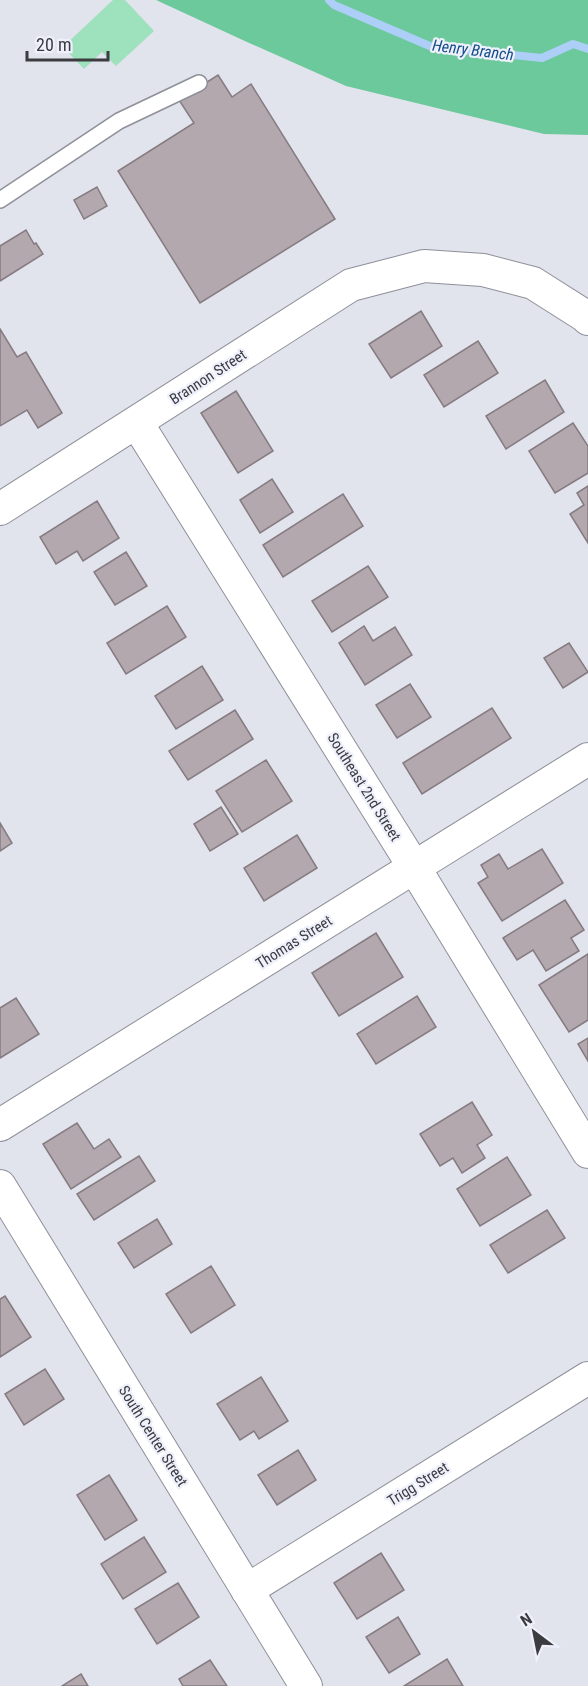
<svg xmlns="http://www.w3.org/2000/svg" width="588" height="1686" font-family="'Roboto Condensed',sans-serif">
<rect width="100%" height="100%" fill="#e1e3ed"/>
<path fill="#9ee1bd" d="M 113,0 L 125,0 L 154,31 L 116,66 L 102,52 L 84,69 L 63,47 Z"/>
<path fill="#6cc99b" d="M 156,0 L 588,0 L 588,135 L 544,134 L 346,86 L 247,42 Z"/>
<g fill="none" stroke-linecap="round" stroke-linejoin="round">
<path stroke="#adcef7" stroke-width="8" d="M 329,0 L 334,5 L 432,47 L 542,58 L 573,44 L 588,49"/>
</g>
<g fill="#b2a8ad" stroke="#857b80" stroke-width="1.5">
<path d="M 218,75 L 232,97 L 251,84 L 335,219 L 200,303 L 118,171 L 194,123 L 179,100 Z"/>
<path d="M 97,187 L 107,206 L 84,219 L 74,200 Z"/>
<path d="M 26,230 L 34,244 L 36,243 L 43,254 L 0,281 L 0,246 Z"/>
<path d="M 421,311 L 442,346 L 391,378 L 369,344 Z"/>
<path d="M 0,329 L 17,357 L 26,352 L 62,413 L 38,428 L 27,410 L 0,426 Z"/>
<path d="M 478,341 L 498,373 L 444,407 L 424,375 Z"/>
<path d="M 545,380 L 564,412 L 506,449 L 486,416 Z"/>
<path d="M 236,391 L 273,451 L 238,473 L 201,413 Z"/>
<path d="M 573,423 L 588,446 L 588,473 L 555,493 L 529,451 Z"/>
<path d="M 272,479 L 293,512 L 260,533 L 240,500 Z"/>
<path d="M 588,486 L 588,543 L 570,514 L 584,505 L 577,493 Z"/>
<path d="M 343,494 L 363,526 L 283,577 L 263,545 Z"/>
<path d="M 97,501 L 119,538 L 83,561 L 77,551 L 56,564 L 40,537 Z"/>
<path d="M 126,552 L 147,586 L 115,605 L 94,572 Z"/>
<path d="M 368,566 L 388,597 L 332,632 L 312,601 Z"/>
<path d="M 167,606 L 186,637 L 126,674 L 107,643 Z"/>
<path d="M 364,626 L 373,641 L 395,627 L 412,655 L 365,685 L 339,643 Z"/>
<path d="M 569,643 L 588,672 L 563,688 L 544,658 Z"/>
<path d="M 202,666 L 223,700 L 176,729 L 155,696 Z"/>
<path d="M 410,684 L 431,717 L 397,738 L 376,705 Z"/>
<path d="M 492,708 L 511,738 L 422,794 L 403,763 Z"/>
<path d="M 235,710 L 253,739 L 188,780 L 169,751 Z"/>
<path d="M 266,760 L 292,801 L 242,832 L 216,791 Z"/>
<path d="M 221,807 L 238,834 L 210,851 L 194,824 Z"/>
<path d="M 0,823 L 12,843 L 0,851 Z"/>
<path d="M 297,835 L 317,868 L 264,901 L 244,868 Z"/>
<path d="M 542,849 L 563,883 L 502,921 L 478,883 L 488,877 L 481,865 L 499,854 L 508,869 Z"/>
<path d="M 565,900 L 584,930 L 571,938 L 579,951 L 546,971 L 533,950 L 517,960 L 503,938 Z"/>
<path d="M 376,933 L 403,977 L 339,1016 L 312,973 Z"/>
<path d="M 588,954 L 588,1020 L 569,1032 L 539,985 Z"/>
<path d="M 417,996 L 436,1027 L 376,1064 L 357,1034 Z"/>
<path d="M 16,998 L 39,1034 L 0,1058 L 0,1008 Z"/>
<path d="M 588,1038 L 588,1061 L 578,1044 Z"/>
<path d="M 472,1102 L 492,1135 L 477,1145 L 485,1158 L 462,1173 L 453,1158 L 440,1166 L 420,1134 Z"/>
<path d="M 77,1123 L 94,1149 L 109,1139 L 121,1157 L 71,1189 L 43,1144 Z"/>
<path d="M 139,1156 L 155,1181 L 94,1220 L 77,1194 Z"/>
<path d="M 507,1157 L 531,1195 L 480,1226 L 457,1189 Z"/>
<path d="M 547,1210 L 565,1238 L 508,1273 L 490,1245 Z"/>
<path d="M 157,1219 L 172,1244 L 134,1268 L 118,1243 Z"/>
<path d="M 211,1266 L 235,1305 L 191,1333 L 166,1294 Z"/>
<path d="M 5,1296 L 31,1337 L 0,1357 L 0,1299 Z"/>
<path d="M 45,1369 L 64,1399 L 24,1425 L 5,1394 Z"/>
<path d="M 261,1377 L 288,1421 L 259,1439 L 254,1431 L 240,1440 L 217,1404 Z"/>
<path d="M 298,1450 L 316,1480 L 277,1505 L 258,1475 Z"/>
<path d="M 109,1475 L 137,1520 L 105,1540 L 77,1495 Z"/>
<path d="M 144,1537 L 166,1572 L 123,1599 L 101,1564 Z"/>
<path d="M 381,1553 L 404,1590 L 357,1619 L 334,1583 Z"/>
<path d="M 178,1583 L 199,1617 L 157,1644 L 135,1609 Z"/>
<path d="M 398,1617 L 420,1654 L 389,1673 L 366,1637 Z"/>
<path d="M 447,1659 L 463,1686 L 404,1686 Z"/>
<path d="M 210,1660 L 227,1686 L 183,1686 L 179,1679 Z"/>
<path d="M 81,1674 L 88,1686 L 62,1686 Z"/>
</g>
<g fill="none" stroke-linecap="round" stroke-linejoin="round">
<defs>
<path id="service" d="M 0,200 L 119,121 L 199,83"/>
<g id="minor">
<path d="M 137,423 L 414,867 L 588,1152"/>
<path d="M 0,509 L 351,285 L 424,266 L 483,270 L 533,283 L 585,316 L 588,319"/>
<path d="M 0,1125 L 588,759"/>
<path d="M 0,1186 L 306,1686"/>
<path d="M 247,1590 L 588,1378"/>
</g>
</defs>
<use href="#service" stroke="#8e9099" stroke-width="18"/>
<use href="#minor" stroke="#8e9099" stroke-width="34"/>
<use href="#service" stroke="#fff" stroke-width="15"/>
<use href="#minor" stroke="#fff" stroke-width="32"/>
</g>
<g text-anchor="middle" dominant-baseline="central" stroke-width="4.5" stroke-linejoin="round" paint-order="stroke">
<g font-size="15" fill="#3c3c40" stroke="#eef0fb">
<text transform="translate(208 377) rotate(-33)">Brannon Street</text>
<text transform="translate(364 787) rotate(58)">Southeast 2nd Street</text>
<text transform="translate(294 942) rotate(-32)">Thomas Street</text>
<text transform="translate(153 1436) rotate(58)">South Center Street</text>
<text transform="translate(418 1484) rotate(-32)">Trigg Street</text>
</g>
<g font-size="16" font-style="italic" fill="#144c87" stroke="#eef0fb">
<text transform="translate(473 50) rotate(7)">Henry Branch</text>
</g>
</g>
<g transform="translate(534 1632) rotate(328)" stroke="#eef0fb" stroke-width="4.5" paint-order="stroke">
<path d="M0-4.5L10 22L0 15L-10 22Z" fill="#3c3c40"/>
<text y="-9" font-size="16" font-weight="bold" text-anchor="middle" fill="#3c3c40">N</text>
</g>
<path d="M27 51v9h81v-9" fill="none" stroke="#3c3c40" stroke-width="3"/>
<text x="36" y="51" font-size="18" fill="#3c3c40" stroke="#eef0fb" stroke-width="4.5" paint-order="stroke">20 m</text>
</svg>
